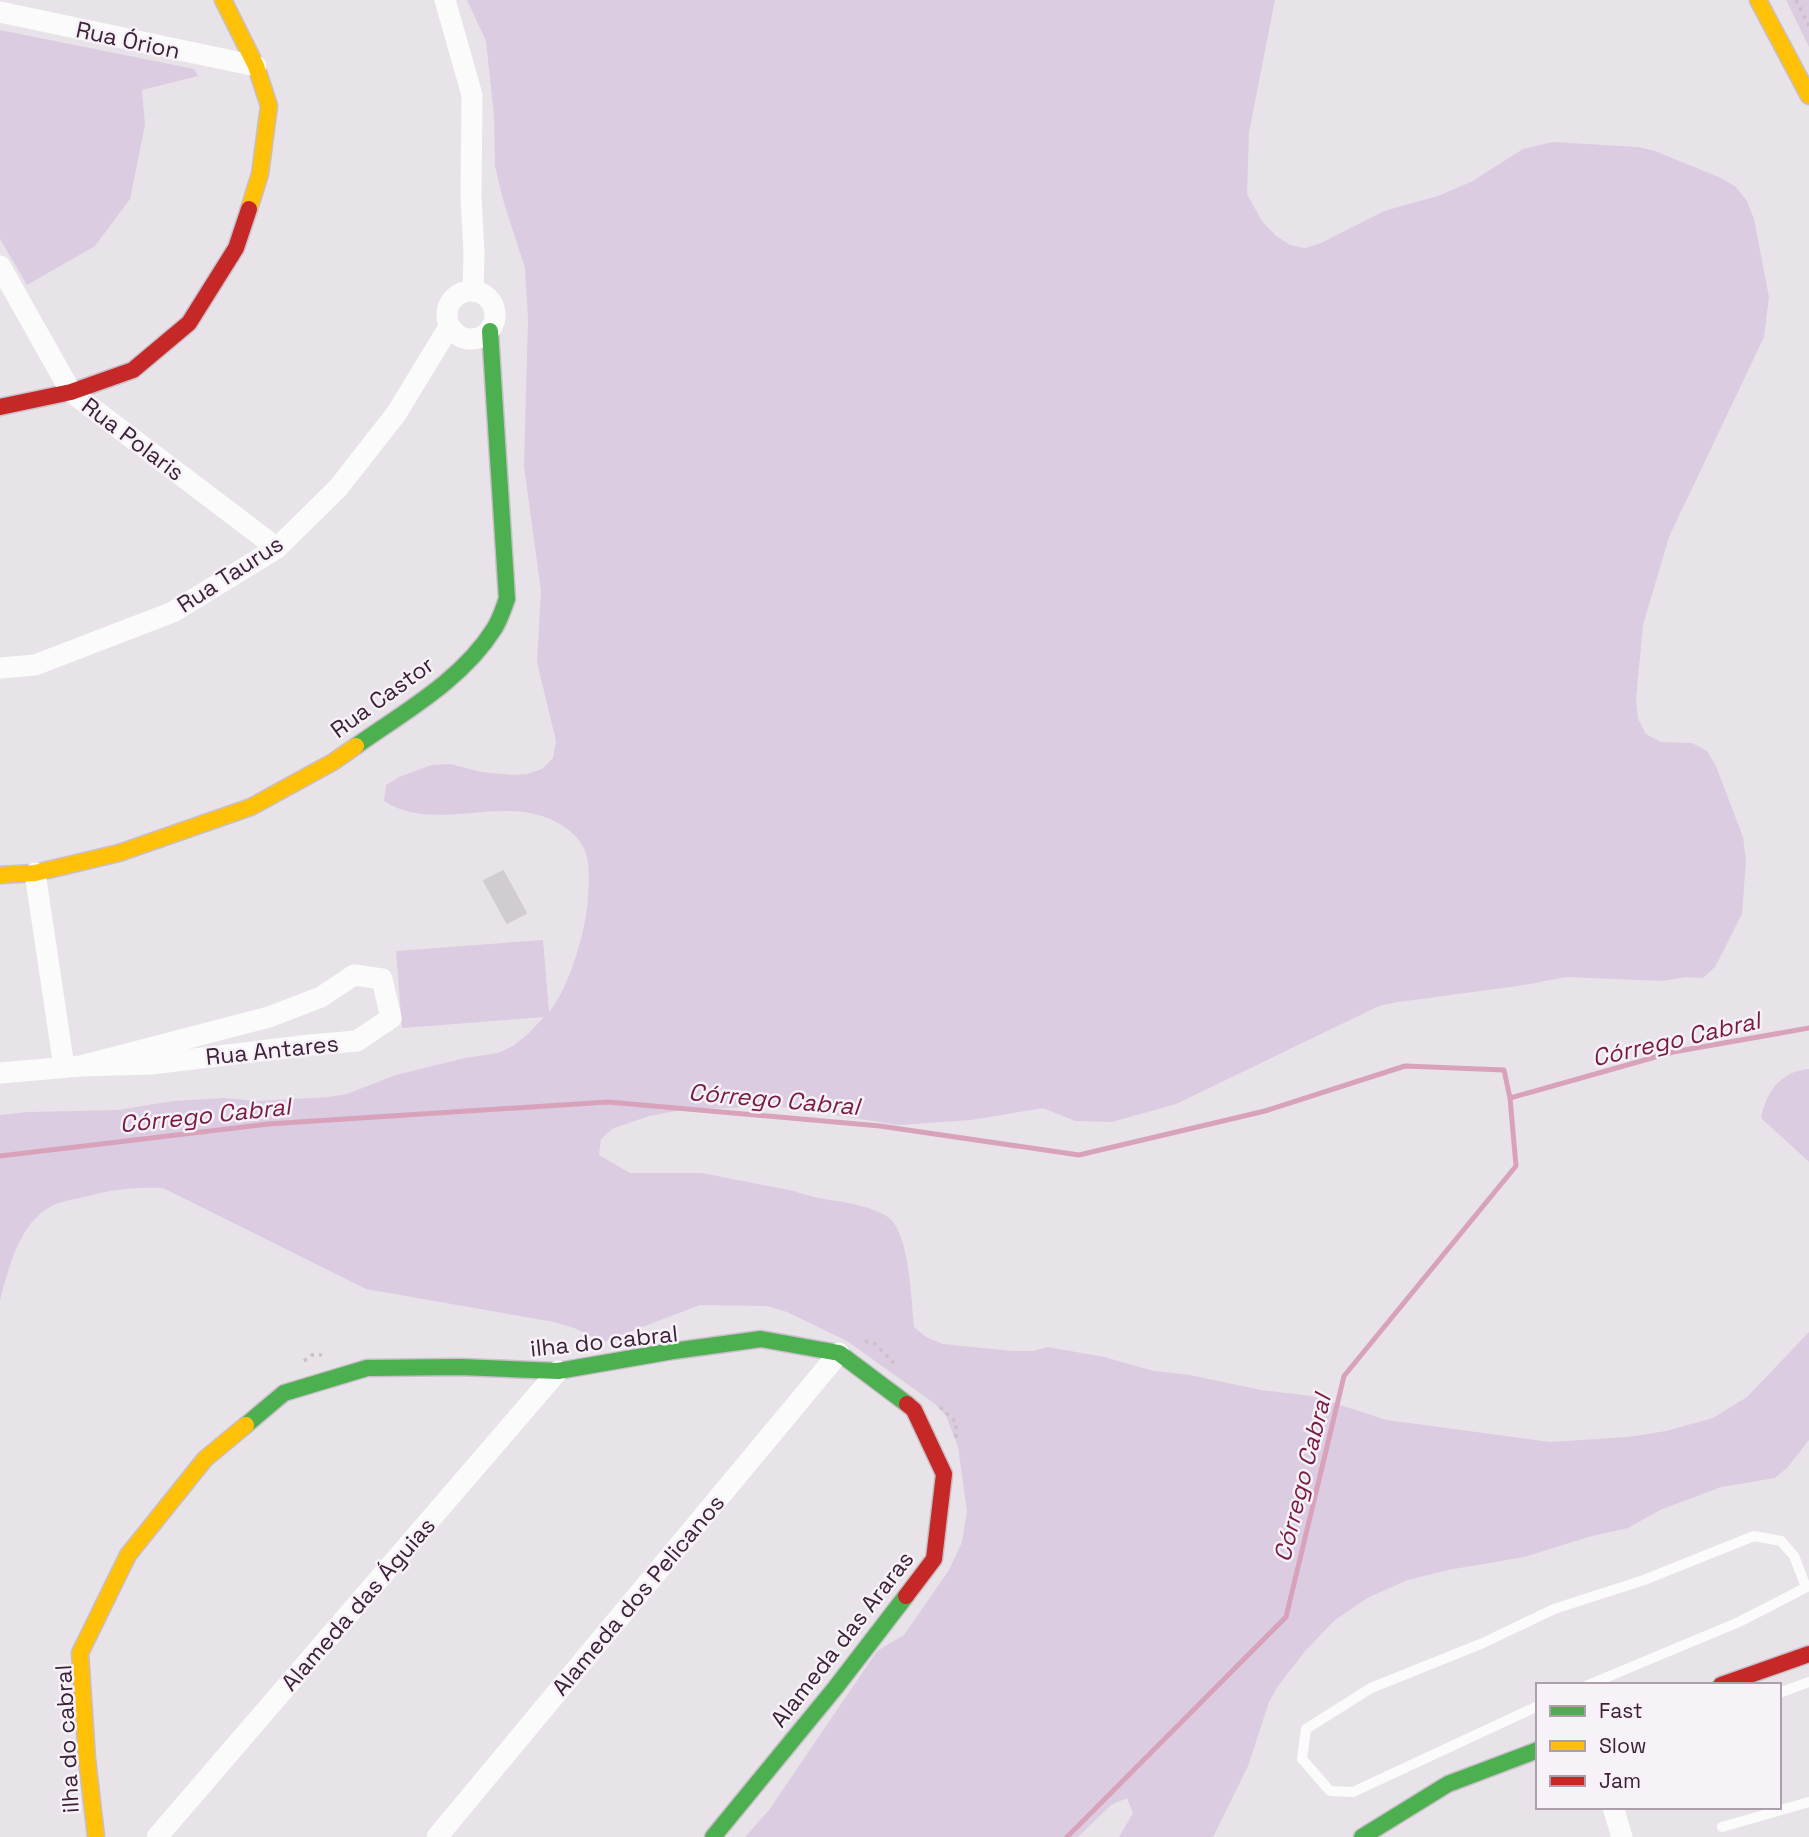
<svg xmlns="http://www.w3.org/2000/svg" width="1809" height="1837" font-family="'Space Grotesk',sans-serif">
<rect width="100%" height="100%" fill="#e8e3e8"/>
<g fill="#dbcce2">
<path d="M 467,0 L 1275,0 L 1249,132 L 1247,194 L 1262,221 L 1275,235 L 1290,245 L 1305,248 L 1321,243 L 1384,211 L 1438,196 L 1471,182 L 1523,149 L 1553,142 L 1638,147 L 1655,151 L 1721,178 L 1736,187 L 1747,201 L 1754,219 L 1769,297 L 1764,337 L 1669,537 L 1643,625 L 1636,699 L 1638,719 L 1646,734 L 1661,742 L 1692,743 L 1707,751 L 1716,766 L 1743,837 L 1746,860 L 1742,914 L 1715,967 L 1703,978 L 1686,977 L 1663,981 L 1566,977 L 1518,986 L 1398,1002 L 1379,1006 L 1176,1104 L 1112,1122 L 1075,1121 L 1043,1108 L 971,1120 L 899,1125 L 775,1106 L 682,1110 L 649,1116 L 612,1129 L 601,1139 L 599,1155 L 630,1173 L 702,1173 L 794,1191 C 814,1199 836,1200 858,1205 C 866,1207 881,1212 888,1217 C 910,1233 911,1301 914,1327 L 926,1337 L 943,1344 L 1013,1351 L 1033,1351 L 1048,1347 L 1104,1357 L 1154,1371 L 1190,1375 L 1261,1390 L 1312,1396 L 1387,1420 L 1550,1442 L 1628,1437 L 1666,1431 L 1713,1418 L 1747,1397 L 1809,1332 L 1809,1440 L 1787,1468 L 1775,1478 L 1721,1487 L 1660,1510 L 1628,1528 L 1592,1536 L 1524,1557 L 1448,1570 L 1408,1580 L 1369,1597 L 1335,1620 L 1306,1650 L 1278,1686 L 1269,1702 L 1248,1766 L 1213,1837 L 1119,1837 L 1133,1813 L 1127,1798 L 1111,1805 L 1078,1837 L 745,1837 L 769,1810 L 877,1651 L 904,1635 L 949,1570 L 962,1542 L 967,1511 L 958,1447 L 946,1416 L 935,1404 L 847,1341 L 787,1312 L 767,1306 L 700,1305 L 603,1342 L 574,1328 L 554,1322 L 366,1289 L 163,1188 C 137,1187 113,1189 88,1196 C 77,1199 66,1200 56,1204 C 20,1219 9,1267 0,1300 L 0,1115 L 28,1112 L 118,1110 L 173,1101 L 224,1098 L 259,1101 L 329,1097 L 347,1094 L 396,1075 L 465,1058 L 498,1053 L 513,1046 L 528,1034 L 544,1017 L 402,1028 L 396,951 L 543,940 L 549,1012 C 569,989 587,927 588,897 C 590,863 591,843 560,824 C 505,791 435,835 384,801 L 386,785 L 399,777 L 432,765 L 450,764 L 481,772 L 512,775 L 527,774 L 542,769 L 553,758 L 556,741 L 537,662 L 541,591 L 524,466 L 528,320 L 525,268 L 504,203 L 495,166 L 494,116 L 486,41 Z"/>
<path d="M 1786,0 L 1809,0 L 1809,47 Z"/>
<path d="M 0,30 L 194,69 L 198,76 L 142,90 L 145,125 L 130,199 L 95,246 L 27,285 L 0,239 Z"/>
<path d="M 1809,1069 L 1809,1162 L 1761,1118 C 1766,1092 1781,1071 1809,1069 Z"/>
</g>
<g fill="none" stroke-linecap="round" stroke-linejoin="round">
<g stroke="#d8a3ba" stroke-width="5">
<path d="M 0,1156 L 268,1124 L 608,1102 L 880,1126 L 1079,1155 L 1265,1111 L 1405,1066 L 1504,1070 L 1510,1098 L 1673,1052 L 1809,1028"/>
<path d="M 1067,1837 L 1286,1617 L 1344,1376 L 1516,1166 L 1510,1098"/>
</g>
</g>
<path fill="#d1ccd1" stroke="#d1ccd1" stroke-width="2" d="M 503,871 L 526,913 L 507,923 L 484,881 Z"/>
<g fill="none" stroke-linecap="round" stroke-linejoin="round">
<defs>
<g id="fast">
<path d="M 356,746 C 404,712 462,680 494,629 C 500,620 503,609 507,599 L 490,331"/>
<path d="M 246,1425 L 284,1393 L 367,1368 L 460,1367 L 558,1371 L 673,1351 L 761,1339 L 839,1353 L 907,1404"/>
<path d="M 713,1837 L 836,1687 L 906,1596"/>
<path d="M 1362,1837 L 1448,1784 L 1538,1750"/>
</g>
<g id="slow">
<path d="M 223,0 L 256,66 L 269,106 L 260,174 L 249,209"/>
<path d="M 1758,0 L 1809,96"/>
<path d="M 0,875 L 35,873 L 119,853 L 251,807 L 333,762 L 356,746"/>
<path d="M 96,1837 L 87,1759 L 80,1653 L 128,1555 L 205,1459 L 246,1425"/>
</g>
<g id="jam">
<path d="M 0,407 L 71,392 L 133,370 L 189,323 L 236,248 L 249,209"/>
<path d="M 906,1596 L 934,1559 L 944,1474 L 914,1410 L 907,1404"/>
<path d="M 1721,1685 L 1809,1654"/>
</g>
</defs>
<use href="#fast" stroke="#c8bfc8" stroke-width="19"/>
<use href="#slow" stroke="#c8bfc8" stroke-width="19"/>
<use href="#jam" stroke="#c8bfc8" stroke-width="19"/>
<g stroke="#c9c0c8" stroke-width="3.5" stroke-dasharray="3.5 5" stroke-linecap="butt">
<path d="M 1796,0 L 1809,26"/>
<path d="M 865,1341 L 875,1344 L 894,1363"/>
<path d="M 304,1361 L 312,1355 L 322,1355"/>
<path d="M 940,1407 L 956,1422 L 956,1442"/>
</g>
<g stroke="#fcfbfc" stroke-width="10">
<path d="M 1588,1685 L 1739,1622 L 1809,1586"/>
<path d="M 1779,1693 L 1809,1682"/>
<path d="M 1538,1706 L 1353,1792 L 1330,1791 L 1302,1759 L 1306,1729 L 1371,1688 L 1483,1643 L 1554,1609 L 1644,1580 L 1754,1536 L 1781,1541 L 1794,1556 L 1806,1587"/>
<path d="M 1722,1827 L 1809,1802"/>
</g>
<g stroke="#fcfbfc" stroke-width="21">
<path d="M 445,0 L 472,95 L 471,196 L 474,253 L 473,291"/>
<path d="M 0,12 L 256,66"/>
<path d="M 0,266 L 71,392 L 277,548"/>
<circle cx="471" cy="315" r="24"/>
<path d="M 0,668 L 35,665 L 173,612 L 277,548 L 338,488 L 396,414 L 449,327"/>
<path d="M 35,873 L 64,1067"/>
<path d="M 0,1073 L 81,1066 L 151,1064 L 310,1045 L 357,1041 L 391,1018 L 382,979 L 354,975 L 321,997 L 269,1017 L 81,1066"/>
<path d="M 1613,1807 L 1622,1837"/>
<path d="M 157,1837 L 558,1371"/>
<path d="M 437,1837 L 839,1353"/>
</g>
<use href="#fast" stroke="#4caf50" stroke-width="16"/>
<use href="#slow" stroke="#ffc107" stroke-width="16"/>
<use href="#jam" stroke="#c62828" stroke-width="16"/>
</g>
<g text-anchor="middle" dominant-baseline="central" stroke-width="5" stroke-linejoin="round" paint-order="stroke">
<g font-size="23" fill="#3c2138" stroke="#f7f1f8">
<text transform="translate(128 40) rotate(12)">Rua Órion</text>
<text transform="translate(133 439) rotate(37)">Rua Polaris</text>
<text transform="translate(230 574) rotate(-33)">Rua Taurus</text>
<text transform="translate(382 697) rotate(-36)">Rua Castor</text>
<text transform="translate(272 1050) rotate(-6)">Rua Antares</text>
<text transform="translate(604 1341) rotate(-6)">ilha do cabral</text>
<text transform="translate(638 1595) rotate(-50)">Alameda dos Pelicanos</text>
<text transform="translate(358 1604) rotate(-49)">Alameda das Águias</text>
<text transform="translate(842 1639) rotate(-52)">Alameda das Araras</text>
<text transform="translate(67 1739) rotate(-93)">ilha do cabral</text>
</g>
<g font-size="24" font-style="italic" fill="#781b42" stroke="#f7f1f8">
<text transform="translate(1676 1039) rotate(-13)">Córrego Cabral</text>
<text transform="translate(774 1099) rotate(5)">Córrego Cabral</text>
<text transform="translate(205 1115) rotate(-6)">Córrego Cabral</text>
<text transform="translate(1302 1478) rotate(-76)">Córrego Cabral</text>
</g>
</g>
<rect x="1536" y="1683" width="245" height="126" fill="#f7f1f8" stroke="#ac9eab" stroke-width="2"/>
<rect x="1550" y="1706" width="35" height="10" fill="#4caf50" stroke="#ac9eab" stroke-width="2"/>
<text x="1599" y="1718" font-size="21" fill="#3c2138">Fast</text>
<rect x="1550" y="1741" width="35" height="10" fill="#ffc107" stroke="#ac9eab" stroke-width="2"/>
<text x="1599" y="1753" font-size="21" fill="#3c2138">Slow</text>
<rect x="1550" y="1776" width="35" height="10" fill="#c62828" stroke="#ac9eab" stroke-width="2"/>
<text x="1599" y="1788" font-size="21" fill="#3c2138">Jam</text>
</svg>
